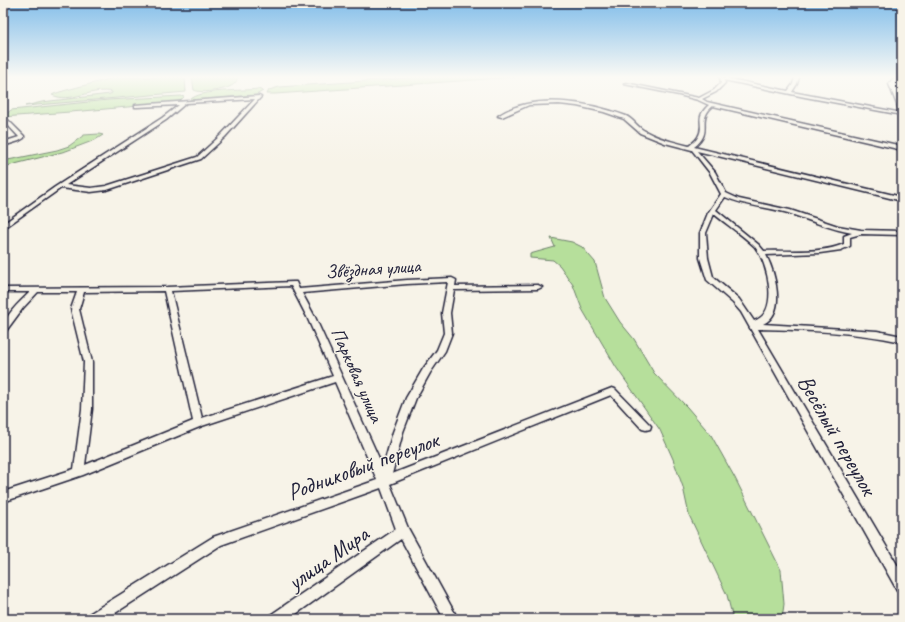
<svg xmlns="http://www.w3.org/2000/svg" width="905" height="622" font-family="Caveat,sans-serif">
<rect width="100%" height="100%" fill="#f7f3e8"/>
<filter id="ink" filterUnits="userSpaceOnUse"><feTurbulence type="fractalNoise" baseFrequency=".025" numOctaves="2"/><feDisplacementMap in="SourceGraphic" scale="8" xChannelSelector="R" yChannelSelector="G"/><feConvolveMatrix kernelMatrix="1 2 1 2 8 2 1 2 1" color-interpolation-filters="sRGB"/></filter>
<g filter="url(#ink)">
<g fill="#b6df9b" stroke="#6c806b">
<path d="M 117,77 L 185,77 L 186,92 L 25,106 L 42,102 L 110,94 L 112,93 L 112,92 C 92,87 71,104 52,95 C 55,92 107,80 117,77 Z"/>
<path d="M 192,77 L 237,77 C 237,79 237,81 235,83 C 230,90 201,94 194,90 Z"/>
<path d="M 422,77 L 515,77 L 275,94 L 267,94 L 269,90 L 279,87 Z"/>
<path d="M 258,89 L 263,91 L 256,95 L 190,100 C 200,89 243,91 258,89 Z"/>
<path d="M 181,96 L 184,97 L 180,101 L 172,103 L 83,111 L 3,117 L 11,110 L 21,109 L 108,100 Z"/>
<path d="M 99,134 L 103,135 L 95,140 L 66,151 L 3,167 L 3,161 L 57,150 L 69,146 L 84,135 Z"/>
<path d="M 551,238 L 572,242 L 582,247 L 595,262 L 605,298 L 620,322 L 634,339 L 654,373 L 687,407 L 711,435 L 735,478 L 781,570 L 784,604 L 782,619 L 733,619 L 727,595 L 689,515 L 683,487 L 673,459 L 660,430 L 616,367 L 582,309 L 573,285 L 560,266 L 553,260 L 530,258 L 530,254 L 555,247 Z"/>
</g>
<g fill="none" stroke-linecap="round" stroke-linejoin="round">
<defs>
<g id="street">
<path d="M 720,77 L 788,91 L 793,84 L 795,77 L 799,77 L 797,84 L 792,92 L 902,113 L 902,115 L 805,97 L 724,80 L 725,83 L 716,92 L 702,99 L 707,102 L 902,146 L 902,150 L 713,106 C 695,121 715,131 694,147 L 902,197 L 902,201 L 697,151 L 715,172 L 726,193 L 739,199 L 790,210 L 838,226 L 861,230 L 902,231 L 902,235 L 861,234 L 850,237 L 850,246 L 841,250 L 820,253 L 766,255 C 775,273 787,313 763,324 L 877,331 L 902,336 L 902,342 C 855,332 806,330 758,329 L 902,573 L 902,591 L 897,590 L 741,312 L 733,303 L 707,280 L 700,258 L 700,233 L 708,213 L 721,194 L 710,173 L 692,150 L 665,143 L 640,133 L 624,119 L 604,112 L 577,106 L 559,104 L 529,105 L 502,117 L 498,116 C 532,92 589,102 626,116 C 633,119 638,128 645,131 C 659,139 674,142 689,146 C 692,143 696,141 698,137 C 706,124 693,119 709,105 L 698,100 L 679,95 L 624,84 L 626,83 L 699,98 L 714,90 L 721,83 ZM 725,197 C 745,206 767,207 788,213 C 809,220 830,229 852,233 L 844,236 L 844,244 C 820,254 790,250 764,251 L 759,245 L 716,210 ZM 714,214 C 726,224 744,236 755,247 C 768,263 780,313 754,321 L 739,299 L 713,277 L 708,258 L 706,233 Z"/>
<path d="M 259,96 L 261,97 L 260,98 L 225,137 L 201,159 L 107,190 L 91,192 L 61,188 L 3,229 L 3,224 L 55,187 L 162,118 L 179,105 L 137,107 L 135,107 L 135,105 ZM 255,99 L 221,135 L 197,157 L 106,186 L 91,188 L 66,185 L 166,120 L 186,103 Z"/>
<path d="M 3,120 L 8,120 L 24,136 L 24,138 L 19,141 L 3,146 L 3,142 L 19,137 L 5,122 L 3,122 Z"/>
<path d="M 452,278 L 456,280 L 455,286 L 538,285 L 542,287 L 538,289 L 454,290 L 450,313 L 452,333 L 445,351 L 430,373 L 416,398 L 403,432 L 392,474 L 612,388 L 615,389 L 651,426 L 650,429 L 646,430 L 642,429 L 611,395 L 390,484 L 408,528 L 458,619 L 444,619 L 401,539 L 289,619 L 270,619 L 272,614 L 396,529 L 381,488 L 221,545 L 106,619 L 87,619 L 89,614 L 213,537 L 377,480 L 335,382 L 202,426 L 83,475 L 3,502 L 3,492 L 74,469 L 82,409 L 84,362 L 71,309 L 77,292 L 38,292 L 23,308 L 6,331 L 3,332 C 3,316 19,303 30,292 L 3,292 L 3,288 L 167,287 L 293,282 L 296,282 L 299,289 L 407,280 ZM 448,282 L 442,313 L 444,333 L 437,350 L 423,369 L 406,398 L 393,432 L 383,467 L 315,317 L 302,293 L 407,284 ZM 291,286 L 307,317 L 333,376 L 202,418 L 171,291 ZM 164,291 L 193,421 L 85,465 L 92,409 L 92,362 L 79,309 L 84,292 Z"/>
</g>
<path id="secondary" d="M 894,77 L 900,77 L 895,84 L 902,102 L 902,112 L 899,110 L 889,84 Z"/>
</defs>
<use href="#street" stroke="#22223b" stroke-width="3"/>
<use href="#secondary" stroke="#22223b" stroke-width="3"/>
<use href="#street" fill="#f7f3e8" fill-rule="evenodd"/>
<use href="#secondary" fill="#f7f3e8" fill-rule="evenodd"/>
</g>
</g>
<linearGradient id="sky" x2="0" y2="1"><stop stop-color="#83beea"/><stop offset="0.47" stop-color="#fbfaf5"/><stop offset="1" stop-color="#fbfaf5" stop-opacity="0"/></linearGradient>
<rect width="905" height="164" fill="url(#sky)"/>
<g text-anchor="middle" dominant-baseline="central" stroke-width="3" stroke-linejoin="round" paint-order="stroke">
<g font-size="19" fill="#22223b" stroke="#f7f3e8">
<text transform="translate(373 269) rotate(-4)">Звёздная улица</text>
<text transform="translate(357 375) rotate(66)">Парковая улица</text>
</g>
<g font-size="23" fill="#22223b" stroke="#f7f3e8">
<text transform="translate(837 435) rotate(60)">Весёлый переулок</text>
<text transform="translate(363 466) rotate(-20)">Родниковый переулок</text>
<text transform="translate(328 558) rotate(-35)">улица Мира</text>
</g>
</g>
<rect width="905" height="622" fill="none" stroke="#f7f3e8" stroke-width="16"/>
<rect x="8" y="8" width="889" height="606" fill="none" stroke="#22223b" stroke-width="1.5" filter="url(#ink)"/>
</svg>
